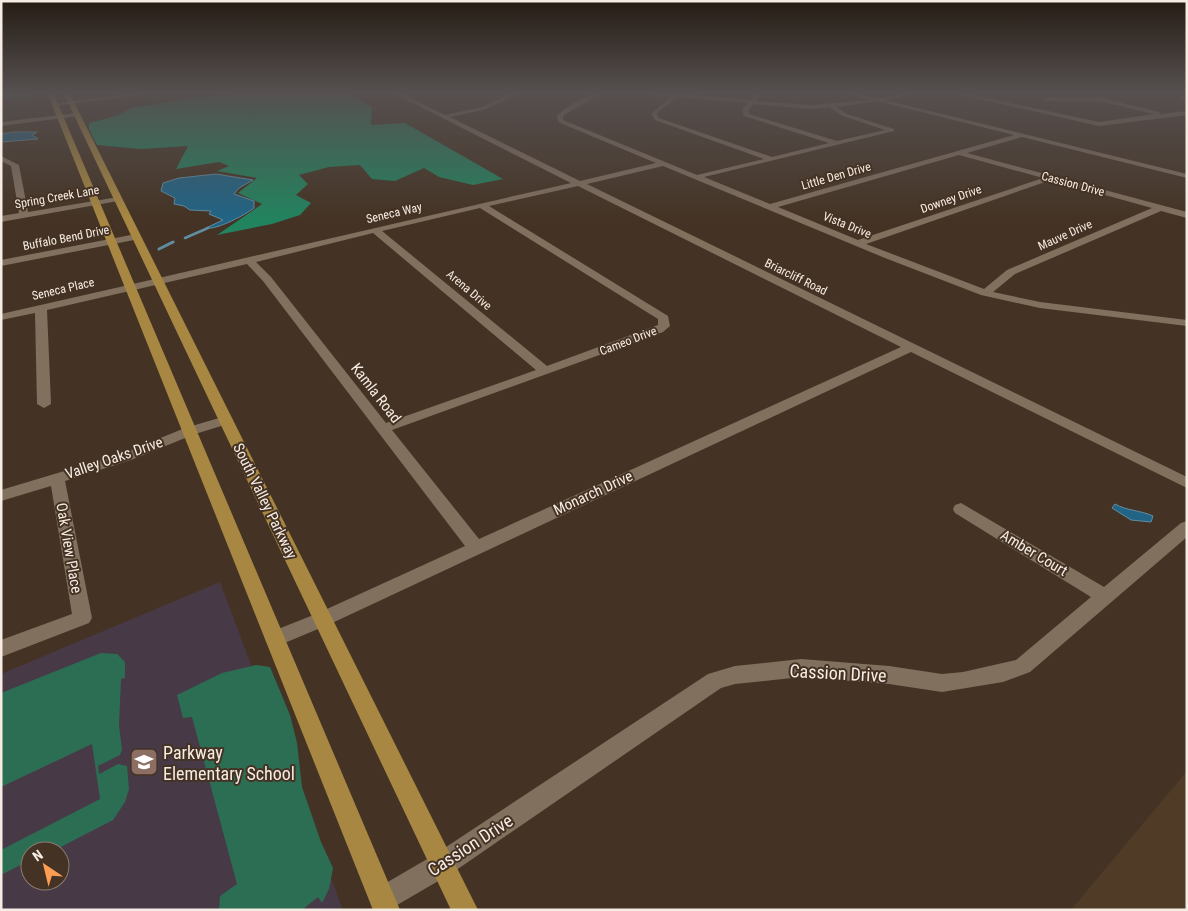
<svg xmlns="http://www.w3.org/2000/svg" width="1188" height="911" font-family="'Roboto Condensed',sans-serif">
<rect width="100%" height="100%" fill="#443324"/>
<path fill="#503b26" d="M 1187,771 L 1187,910 L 1071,910 Z"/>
<path fill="#483946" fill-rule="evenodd" d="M 220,582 L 343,910 L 1,910 L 1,674 ZM 30,851 L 60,851 L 60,881 L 30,881 Z"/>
<g fill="#2b6e53">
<path d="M 1,92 L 42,92 L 43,95 L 1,100 Z"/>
<path d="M 101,653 L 117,654 L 125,662 L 125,678 L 121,679 L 119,725 L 122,750 L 120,755 L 98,766 L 99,774 L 118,764 L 127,766 L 129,789 L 125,802 L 113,820 L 53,851 L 30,851 L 30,862 L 28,861 L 1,875 L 1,850 L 100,799 L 92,744 L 1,787 L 1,693 Z"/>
<path d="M 256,665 L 270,667 L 290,715 L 297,743 L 302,787 L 321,842 L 333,868 L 329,889 L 322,903 L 318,897 L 302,910 L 219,910 L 220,896 L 237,884 L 192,717 L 183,718 L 177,695 L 222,673 Z"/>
</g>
<path fill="#22835f" d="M 250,92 L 346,92 L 372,107 L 371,125 L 405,123 L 503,179 L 473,185 L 439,177 L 424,168 L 395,181 L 372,179 L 360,165 L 329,167 L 299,175 L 308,184 L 296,195 L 311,203 L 300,215 L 272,224 L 217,235 L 262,204 L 238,193 L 257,178 L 217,171 L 229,166 L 219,162 L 176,169 L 188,146 L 141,149 L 97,145 L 89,129 L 89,123 L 116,116 L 131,108 L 204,96 Z"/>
<g fill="#216485" stroke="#618da1">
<path d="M 13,132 L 37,132 L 32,135 L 38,139 L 1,142 L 1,134 Z"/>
<path d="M 216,174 L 253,180 L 239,188 L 234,194 L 254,201 L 254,208 C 245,215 217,230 206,228 L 223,220 L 209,214 L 211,211 L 190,210 L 184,206 L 174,204 L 175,198 L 161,191 L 163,183 L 179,178 Z"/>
<path d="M 1115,504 C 1127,511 1140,510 1153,516 L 1151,522 L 1131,520 L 1112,508 Z"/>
</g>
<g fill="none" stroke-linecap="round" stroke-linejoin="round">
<path stroke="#618da1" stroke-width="2.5" d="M 185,238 L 208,228"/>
<path stroke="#618da1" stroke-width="3" d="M 159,249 L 173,242"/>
<g fill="#82705f" fill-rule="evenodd">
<path d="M 143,92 L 160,92 L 55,106 L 52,104 Z"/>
<path d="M 391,92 L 398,92 L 445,115 L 482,107 L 514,92 L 522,92 L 486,109 L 450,117 L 580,181 L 656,163 L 558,122 L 557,116 C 567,106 590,92 604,92 L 567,113 L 563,117 L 563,120 L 697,175 L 764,159 L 655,120 L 651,114 L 671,97 L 631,92 L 675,94 L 681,92 L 681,94 L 751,100 L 758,92 L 764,92 L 756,101 L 811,105 L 869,100 L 842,92 C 854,92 866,98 877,98 C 892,98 906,92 921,92 L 885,100 L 1187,174 L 1187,178 L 1022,137 L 967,153 L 1187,212 L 1187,218 L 1161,211 L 1015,274 L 993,292 L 1040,302 L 1187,320 L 1187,326 L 1040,308 L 981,295 L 885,258 L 663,166 L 587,184 L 1187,477 L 1187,488 L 911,352 L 330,624 L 275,647 L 268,645 L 265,639 L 268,633 L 316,614 L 465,546 L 263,281 L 247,264 L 47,310 L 51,404 L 44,408 L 37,404 L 35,313 L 1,320 L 1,314 C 192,271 381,226 571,183 ZM 677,97 L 748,103 L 742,110 L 744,116 L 829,143 L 772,157 L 659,118 L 657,114 L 659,111 ZM 877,101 L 1014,135 L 770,204 L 704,177 L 894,131 L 894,129 L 847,114 L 836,107 ZM 754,104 L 811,109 L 829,107 L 843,116 L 885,130 L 837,141 L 749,114 L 748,110 ZM 959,155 L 1043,178 L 858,240 L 778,207 ZM 1051,180 L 1152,208 L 1007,270 L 984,289 L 866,244 ZM 578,186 L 901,347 L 479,539 L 392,430 L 663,332 L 670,326 L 668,316 L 489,206 ZM 480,208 L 658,319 L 658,325 L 547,366 L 382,231 ZM 373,233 L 536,370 L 386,423 L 271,277 L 256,262 Z"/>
<path d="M 948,92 L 959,92 L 1099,122 L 1154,114 L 1103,102 L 1045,101 L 1042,99 L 1045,97 L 1103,98 L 1159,112 L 1160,114 L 1187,111 L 1187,115 L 1099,126 Z"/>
<path d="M 1181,96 L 1187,98 L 1187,102 L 1179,99 Z"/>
<path d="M 77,113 L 79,116 L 1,126 L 1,122 Z"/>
<path d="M 1,156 L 19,165 L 28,212 L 118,197 L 122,199 L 118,201 L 1,222 L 1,216 L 19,213 L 11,166 L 1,161 Z"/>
<path d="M 136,234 L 141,237 L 139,239 L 1,266 L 1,260 Z"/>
<path d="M 226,416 L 231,417 L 233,420 L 231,423 L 195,434 L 131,460 L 65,481 L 92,618 L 89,623 L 1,657 L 1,640 L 72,614 L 51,486 L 1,501 L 1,490 L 121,454 L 185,428 Z"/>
<path d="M 961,503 L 1104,587 L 1181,523 L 1187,521 L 1187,537 L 1030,672 L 1003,682 L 942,692 L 889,684 L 801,677 L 735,684 L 721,688 L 452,873 L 392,908 L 374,908 L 370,899 L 374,890 L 434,855 L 708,674 L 735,666 L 801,659 L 889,666 L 942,674 L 963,672 L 1016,660 L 1091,597 L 955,513 L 953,509 L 955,505 Z"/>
</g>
<g fill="#a88742" fill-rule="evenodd">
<path d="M 47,92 L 53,92 L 400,910 L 373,910 Z"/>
<path d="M 63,92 L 69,92 L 478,910 L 451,910 Z"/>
</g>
</g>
<linearGradient id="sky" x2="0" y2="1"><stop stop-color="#251c14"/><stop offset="0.42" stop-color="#565050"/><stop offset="1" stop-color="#565050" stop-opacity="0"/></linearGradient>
<rect width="1188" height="220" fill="url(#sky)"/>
<defs>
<symbol id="school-square" viewBox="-11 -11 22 22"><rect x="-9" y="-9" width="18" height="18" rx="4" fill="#8d6e63" stroke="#443324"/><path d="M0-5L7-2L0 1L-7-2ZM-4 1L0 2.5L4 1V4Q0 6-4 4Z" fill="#fff"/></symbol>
</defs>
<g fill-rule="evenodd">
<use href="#school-square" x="128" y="746" width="32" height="32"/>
</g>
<g text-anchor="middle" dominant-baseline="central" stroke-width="4" stroke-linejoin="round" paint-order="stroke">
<g font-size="12" fill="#f7ece3" stroke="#443324">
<text transform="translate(836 176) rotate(-16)">Little Den Drive</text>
<text transform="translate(1073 184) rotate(15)">Cassion Drive</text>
<text transform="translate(57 197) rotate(-10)">Spring Creek Lane</text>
<text transform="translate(951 199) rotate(-19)">Downey Drive</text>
<text transform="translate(394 213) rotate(-13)">Seneca Way</text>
<text transform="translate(847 225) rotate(22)">Vista Drive</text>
<text transform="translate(1065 235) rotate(-24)">Mauve Drive</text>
<text transform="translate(66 238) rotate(-11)">Buffalo Bend Drive</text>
<text transform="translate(796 277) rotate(26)">Briarcliff Road</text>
<text transform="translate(63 289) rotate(-13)">Seneca Place</text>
<text transform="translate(469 290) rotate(40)">Arena Drive</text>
<text transform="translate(628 341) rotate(-21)">Cameo Drive</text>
</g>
<g font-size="15" fill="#f7ece3" stroke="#443324">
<text transform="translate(376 393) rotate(52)">Kamla Road</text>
<text transform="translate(114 458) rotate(-19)">Valley Oaks Drive</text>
<text transform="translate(593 493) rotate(-25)">Monarch Drive</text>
<text transform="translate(265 501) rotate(64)">South Valley Parkway</text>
<text transform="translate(69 548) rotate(80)">Oak View Place</text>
<text transform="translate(1034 553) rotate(31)">Amber Court</text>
</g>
<g font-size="18" fill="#f7ece3" stroke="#443324">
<text transform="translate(838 673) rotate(3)">Cassion Drive</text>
<text transform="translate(470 845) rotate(-33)">Cassion Drive</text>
</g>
<g font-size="18" fill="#f7ece3" stroke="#443324" text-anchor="start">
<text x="163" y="752">Parkway<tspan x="163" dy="21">Elementary School</tspan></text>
</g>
</g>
<rect width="1188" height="911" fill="none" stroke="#f7ece3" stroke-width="5"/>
<g transform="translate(45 866) rotate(325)"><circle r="24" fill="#443324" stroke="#8c7d70"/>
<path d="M0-4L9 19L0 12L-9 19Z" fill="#fc9d53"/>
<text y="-8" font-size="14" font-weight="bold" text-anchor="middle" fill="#f7ece3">N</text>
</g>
</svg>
